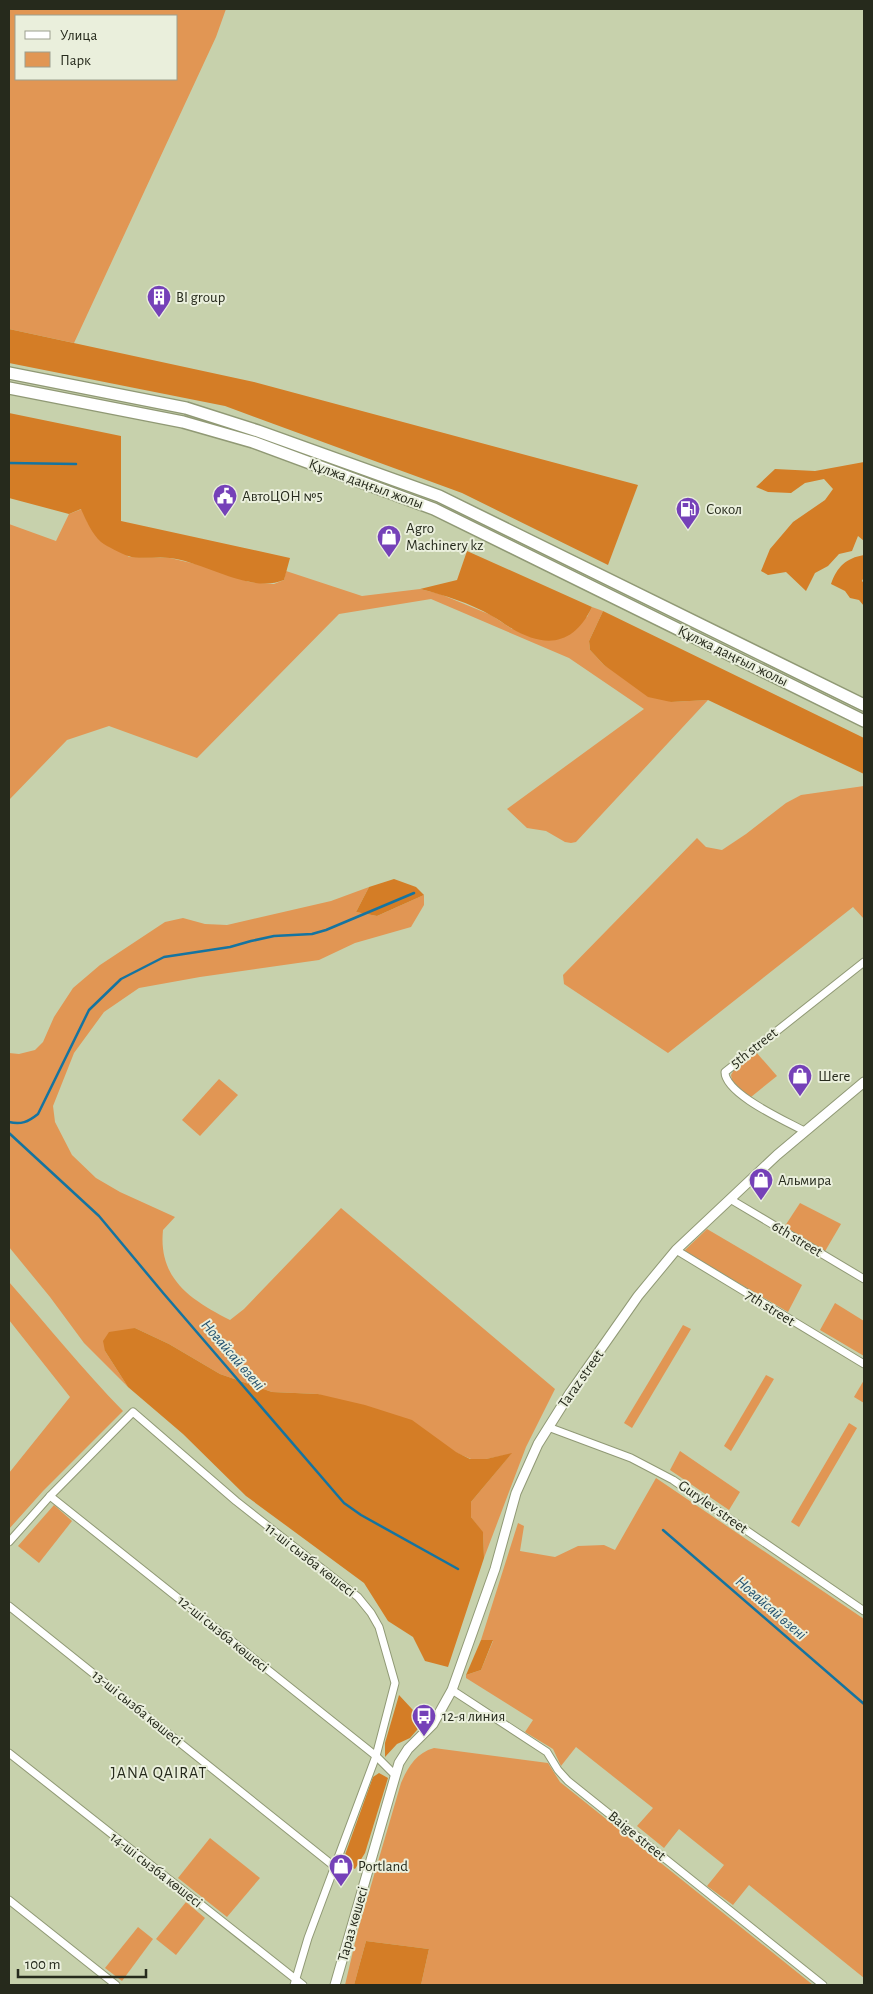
<svg xmlns="http://www.w3.org/2000/svg" width="873" height="1994" font-family="'Alegreya Sans',sans-serif">
<rect width="100%" height="100%" fill="#c7d1ac"/>
<g fill="#e19654" fill-rule="evenodd">
<path d="M 9,9 L 226,9 L 216,37 L 74,343 L 9,329 ZM 16,16 L 176,16 L 176,79 L 16,79 Z"/>
<path d="M 82,509 L 88,523 L 129,557 L 170,558 L 204,566 L 249,582 L 274,584 L 284,580 L 286,571 L 362,596 L 420,589 L 440,594 L 491,615 L 512,629 L 587,617 L 592,607 L 603,611 L 589,641 L 590,650 L 604,665 L 671,702 L 708,700 L 576,842 L 571,843 L 565,842 L 546,831 L 527,828 L 507,809 L 644,709 L 569,658 L 431,599 L 339,614 L 197,758 L 109,726 L 67,740 L 9,800 L 9,524 L 56,541 L 69,514 Z"/>
<path d="M 864,786 L 864,919 L 853,907 L 668,1053 L 564,984 L 563,975 L 697,838 L 706,847 L 722,850 L 746,834 L 786,803 L 801,795 Z"/>
<path d="M 369,887 L 356,912 L 377,916 L 424,895 L 424,905 L 411,927 L 355,943 L 319,960 L 200,977 L 139,988 L 104,1012 L 74,1053 L 53,1106 L 55,1122 L 72,1155 L 96,1178 L 120,1192 L 175,1217 L 163,1230 C 158,1279 191,1300 230,1320 L 244,1309 L 341,1208 L 555,1389 L 526,1447 L 484,1558 L 483,1533 L 471,1517 L 471,1502 L 511,1454 L 486,1459 L 471,1459 L 318,1394 L 272,1392 L 220,1374 L 169,1344 L 135,1328 L 105,1351 L 128,1387 L 84,1343 L 50,1297 L 9,1247 L 9,1053 L 19,1054 L 35,1050 L 43,1042 L 54,1017 L 73,988 L 100,965 L 165,922 L 183,918 L 205,924 L 227,925 L 331,901 Z"/>
<path d="M 756,1052 L 777,1076 L 751,1097 C 742,1092 732,1086 731,1075 L 734,1070 Z"/>
<path d="M 219,1079 L 238,1095 L 200,1136 L 182,1120 Z"/>
<path d="M 800,1203 L 841,1224 L 824,1253 L 783,1229 Z"/>
<path d="M 707,1229 L 802,1285 L 788,1312 L 684,1251 Z"/>
<path d="M 9,1282 C 47,1325 83,1370 123,1411 L 43,1491 L 9,1529 L 9,1473 L 70,1397 L 9,1320 Z"/>
<path d="M 835,1303 L 864,1321 L 864,1356 L 820,1330 Z"/>
<path d="M 683,1325 L 691,1329 L 632,1428 L 624,1423 Z"/>
<path d="M 766,1375 L 774,1379 L 731,1451 L 724,1446 Z"/>
<path d="M 864,1380 L 864,1403 L 854,1397 Z"/>
<path d="M 849,1423 L 857,1428 L 799,1527 L 791,1522 Z"/>
<path d="M 680,1451 L 740,1492 L 729,1510 L 670,1470 Z"/>
<path d="M 656,1478 L 864,1619 L 864,1978 L 749,1885 L 733,1905 L 707,1886 L 724,1865 L 679,1829 L 664,1848 L 637,1826 L 653,1808 L 576,1747 L 561,1766 L 553,1749 L 525,1732 L 533,1720 L 466,1678 L 466,1675 L 481,1670 L 493,1641 L 481,1640 L 518,1523 L 524,1526 L 520,1551 L 555,1557 L 578,1546 L 604,1545 L 615,1550 Z"/>
<path d="M 54,1505 L 72,1521 L 39,1563 L 18,1546 Z"/>
<path d="M 434,1748 L 548,1763 L 560,1782 L 813,1985 L 421,1985 L 429,1949 L 366,1941 L 354,1985 L 345,1985 L 358,1930 L 401,1783 C 408,1767 416,1753 434,1748 Z"/>
<path d="M 210,1838 L 260,1878 L 227,1917 L 178,1878 Z"/>
<path d="M 186,1902 L 205,1918 L 176,1955 L 156,1939 Z"/>
<path d="M 138,1927 L 153,1939 L 122,1981 L 105,1968 Z"/>
</g>
<g fill="#d47d26">
<path d="M 9,329 L 254,382 L 638,485 L 608,565 L 462,493 L 225,406 L 9,363 Z"/>
<path d="M 9,413 L 121,436 L 121,521 L 290,558 L 284,580 C 250,594 205,562 170,558 C 157,556 140,560 128,556 C 120,553 108,547 101,542 C 92,534 86,520 81,509 L 69,514 L 9,498 Z"/>
<path d="M 864,462 L 864,541 L 858,536 L 852,551 L 839,554 L 828,566 L 815,573 L 806,591 L 786,572 L 768,575 L 761,571 L 770,549 L 793,522 L 825,500 L 833,489 L 824,479 L 805,483 L 791,493 L 768,492 L 756,487 L 775,469 L 815,471 Z"/>
<path d="M 467,551 L 592,607 C 574,645 546,649 511,628 C 504,624 498,619 492,616 C 470,603 444,595 420,589 L 457,580 Z"/>
<path d="M 864,555 L 864,577 L 862,581 L 864,583 L 864,606 L 859,600 L 850,598 L 845,591 L 831,584 C 837,567 846,558 864,555 Z"/>
<path d="M 603,611 L 864,738 L 864,774 L 708,700 L 671,702 L 648,697 L 604,665 L 590,650 L 589,641 Z"/>
<path d="M 394,879 L 416,887 L 424,895 L 377,916 L 356,912 L 369,887 Z"/>
<path d="M 135,1328 L 169,1344 L 220,1374 L 272,1392 L 318,1394 L 365,1405 L 412,1420 L 456,1452 L 470,1459 L 486,1459 L 512,1453 L 471,1502 L 471,1517 L 483,1532 L 484,1558 L 448,1667 L 425,1661 L 413,1637 L 388,1621 L 364,1583 L 246,1496 L 183,1434 L 128,1387 L 105,1351 L 103,1341 L 109,1332 Z"/>
<path d="M 481,1640 L 493,1640 L 481,1670 L 466,1675 Z"/>
<path d="M 399,1695 L 424,1722 L 410,1738 L 397,1744 L 385,1757 L 385,1743 Z"/>
<path d="M 379,1773 L 388,1778 L 365,1853 L 355,1869 L 342,1863 L 373,1777 Z"/>
<path d="M 366,1941 L 429,1949 L 421,1985 L 354,1985 Z"/>
</g>
<g fill="none" stroke-linecap="round" stroke-linejoin="round">
<g stroke="#1574a0" stroke-width="2.5">
<path d="M 9,463 L 76,464"/>
<path d="M 9,1122 C 21,1125 28,1122 38,1114 L 89,1010 L 121,979 L 164,957 L 230,947 L 251,941 L 274,936 L 312,934 L 326,930 L 414,893"/>
<path d="M 9,1133 L 99,1216 L 164,1294 L 344,1503 L 361,1515 L 458,1569"/>
<path d="M 663,1530 L 864,1704"/>
</g>
<defs>
<g id="minor">
<path d="M 804,1131 C 786,1121 725,1094 725,1072 L 864,962"/>
<path d="M 730,1199 L 864,1279"/>
<path d="M 676,1250 L 864,1364"/>
<path d="M 548,1427 L 631,1458 L 673,1480 L 864,1611"/>
<path d="M 50,1496 L 376,1756 L 395,1775"/>
<path d="M 9,1542 L 50,1496 L 133,1412 L 236,1501 L 358,1597 L 371,1613 L 379,1627 L 395,1683 L 376,1756 L 308,1938 L 294,1985"/>
<path d="M 9,1606 L 335,1867"/>
<path d="M 452,1690 L 547,1752 L 558,1770 L 568,1781 L 823,1985"/>
<path d="M 9,1753 L 303,1985"/>
<path d="M 9,1900 L 116,1985"/>
</g>
<path id="tertiary" d="M 335,1985 L 399,1763 L 408,1749 L 433,1724 L 452,1690 L 495,1569 L 516,1493 L 538,1444 L 570,1393 L 638,1296 L 676,1250 L 777,1155 L 864,1082"/>
<g id="primary">
<path d="M 9,373 L 186,408 L 258,431 L 439,496 L 864,705"/>
<path d="M 9,388 L 183,422 L 253,442 L 434,509 L 864,721"/>
</g>
</defs>
<use href="#minor" stroke="#909975" stroke-width="9"/>
<use href="#tertiary" stroke="#909975" stroke-width="11"/>
<use href="#primary" stroke="#909975" stroke-width="14"/>
<use href="#minor" stroke="#fff" stroke-width="7"/>
<use href="#tertiary" stroke="#fff" stroke-width="9"/>
<use href="#primary" stroke="#fff" stroke-width="11"/>
</g>
<defs>
<symbol id="building-pin" viewBox="-11 -11 22 30"><path d="M0 17L-7.5 6A9.5 9.5 0 1 1 7.5 6Z" fill="#7541b8" stroke="#eaefdc"/><path d="M-4-6H4V6H1V3H-1V6H-4ZM-2.5-4.3h1.7v1.8h-1.7ZM.8-4.3h1.7v1.8H.8ZM-2.5-1h1.7V.8h-1.7ZM.8-1h1.7V.8H.8Z" fill="#fff"/></symbol>
<symbol id="civic-pin" viewBox="-11 -11 22 30"><path d="M0 17L-7.5 6A9.5 9.5 0 1 1 7.5 6Z" fill="#7541b8" stroke="#eaefdc"/><path d="M-.6-6.5H3V-4.5H.6V-3L4-1V1h2V6H-6V1h2V-1L-.6-3ZM-1.2 2.5V6h2.4V2.5Z" fill="#fff"/></symbol>
<symbol id="fuel-pin" viewBox="-11 -11 22 30"><path d="M0 17L-7.5 6A9.5 9.5 0 1 1 7.5 6Z" fill="#7541b8" stroke="#eaefdc"/><path d="M-5.5-6h7V0h2V4h1.3V-2.5L3-4.5l.8-.8L6-3V5H2.5V1h-1V6h-7ZM-4.2-4.7v3.2H.2V-4.7Z" fill="#fff"/></symbol>
<symbol id="shop-pin" viewBox="-11 -11 22 30"><path d="M0 17L-7.5 6A9.5 9.5 0 1 1 7.5 6Z" fill="#7541b8" stroke="#eaefdc"/><path d="M-5-2.5h2.3a2.7 3.5 0 0 1 5.4 0H5L5.5 6h-11ZM-1.5-2.5h3a1.5 2.3 0 0 0-3 0Z" fill="#fff"/></symbol>
<symbol id="bus-pin" viewBox="-11 -11 22 30"><path d="M0 17L-7.5 6A9.5 9.5 0 1 1 7.5 6Z" fill="#7541b8" stroke="#eaefdc"/><path d="M-5-6H5V4H4V6H2V4H-2V6H-4V4H-5ZM-3.5-4V0h7V-4ZM-3.5 1.2v1.5H-2V1.2ZM2 1.2v1.5H3.5V1.2Z" fill="#fff"/></symbol>
</defs>
<g fill-rule="evenodd">
<use href="#building-pin" x="145" y="283" width="28" height="38"/>
<use href="#civic-pin" x="211" y="482" width="28" height="38"/>
<use href="#fuel-pin" x="674" y="495" width="28" height="38"/>
<use href="#shop-pin" x="375" y="523" width="28" height="38"/>
<use href="#shop-pin" x="786" y="1062" width="28" height="38"/>
<use href="#shop-pin" x="747" y="1166" width="28" height="38"/>
<use href="#bus-pin" x="410" y="1702" width="28" height="38"/>
<use href="#shop-pin" x="327" y="1852" width="28" height="38"/>
</g>
<g text-anchor="middle" dominant-baseline="central" stroke-width="4" stroke-linejoin="round" paint-order="stroke">
<g font-size="15" fill="#262a1c" stroke="#eaefdc" text-anchor="start">
<text x="176" y="297">BI group</text>
<text x="242" y="496">АвтоЦОН №5</text>
<text x="706" y="509">Сокол</text>
<text x="406" y="528">Agro<tspan x="406" dy="17">Machinery kz</tspan></text>
<text x="818" y="1076">Шеге</text>
<text x="778" y="1180">Альмира</text>
<text x="442" y="1716">12-я линия</text>
<text x="358" y="1866">Portland</text>
</g>
<g font-size="15" fill="#262a1c" stroke="#eaefdc">
<text transform="translate(366 484) rotate(20)">Құлжа даңғыл жолы</text>
<text transform="translate(733 656) rotate(26)">Құлжа даңғыл жолы</text>
<text transform="translate(754 1048) rotate(-38)">5th street</text>
<text transform="translate(797 1239) rotate(31)">6th street</text>
<text transform="translate(770 1308) rotate(32)">7th street</text>
<text transform="translate(581 1379) rotate(-55)">Taraz street</text>
<text transform="translate(713 1507) rotate(35)">Gurylev street</text>
<text transform="translate(310 1560) rotate(38)">11-ші сызба көшесі</text>
<text transform="translate(223 1634) rotate(39)">12-ші сызба көшесі</text>
<text transform="translate(137 1708) rotate(39)">13-ші сызба көшесі</text>
<text transform="translate(637 1836) rotate(39)">Baige street</text>
<text transform="translate(156 1870) rotate(38)">14-ші сызба көшесі</text>
<text transform="translate(353 1924) rotate(-74)">Тараз көшесі</text>
</g>
<g font-size="16" font-style="italic" fill="#25526f" stroke="#eaefdc">
<text transform="translate(233 1355) rotate(49)">Ноғайсай өзені</text>
<text transform="translate(771 1608) rotate(41)">Ноғайсай өзені</text>
</g>
<g font-size="16" letter-spacing="1" fill="#262a1c" stroke="#eaefdc">
<text x="159" y="1773">JANA QAIRAT</text>
</g>
</g>
<rect width="873" height="1994" fill="none" stroke="#262a1c" stroke-width="20"/>
<rect x="15" y="15" width="162" height="65" fill="#eaefdc" stroke="#9ca08f"/>
<rect x="25" y="31" width="25" height="8" fill="#ffffff" stroke="#9ca08f"/>
<text x="60" y="40" font-size="15" fill="#262a1c">Улица</text>
<rect x="25" y="52" width="25" height="15" fill="#e19654" stroke="#9ca08f"/>
<text x="60" y="65" font-size="15" fill="#262a1c">Парк</text>
<path d="M18 1969v8h128v-8" fill="none" stroke="#262a1c" stroke-width="2.5"/>
<text x="25" y="1969" font-size="15" fill="#262a1c" stroke="#eaefdc" stroke-width="4" paint-order="stroke">100 m</text>
</svg>
